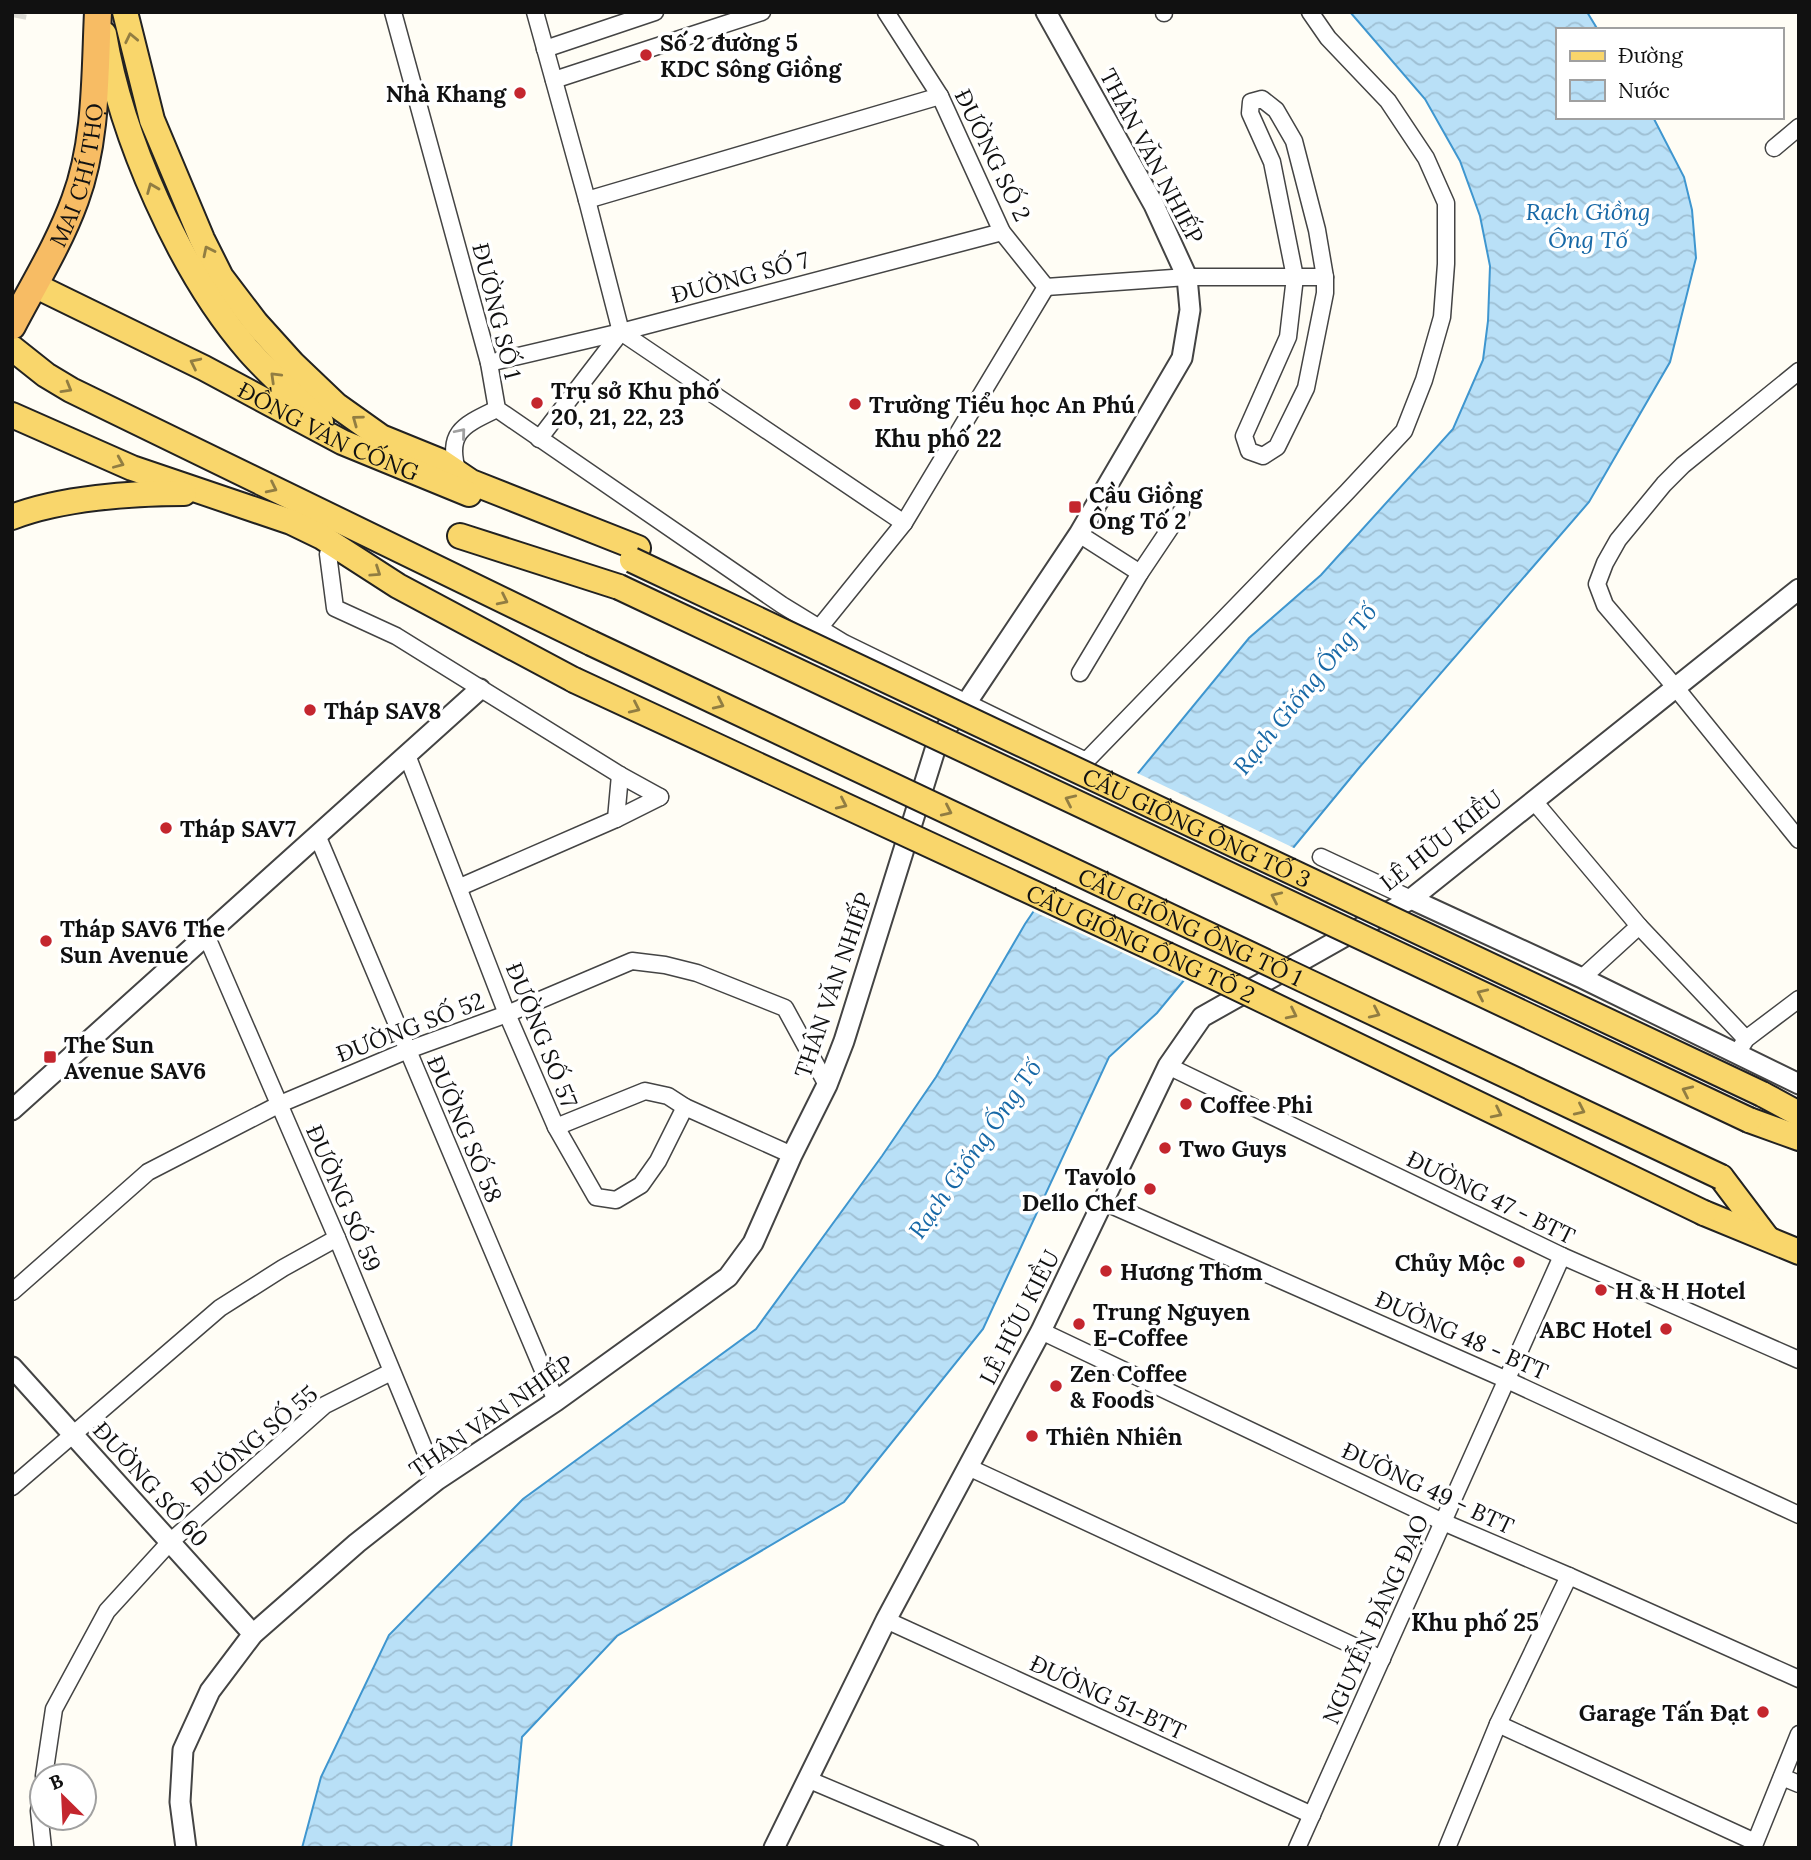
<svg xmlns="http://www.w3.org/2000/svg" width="1811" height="1860" font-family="Lora,serif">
<defs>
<pattern id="water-waves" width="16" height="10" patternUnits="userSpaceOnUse" patternTransform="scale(1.75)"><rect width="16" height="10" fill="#b9e0f7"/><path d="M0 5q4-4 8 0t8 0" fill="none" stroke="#9ebfd3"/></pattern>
</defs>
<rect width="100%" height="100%" fill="#fffdf5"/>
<path fill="url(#water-waves)" stroke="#3f96cf" stroke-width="2" d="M 1350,12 L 1587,12 L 1598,30 L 1557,30 L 1557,117 L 1653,117 L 1684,177 L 1692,210 L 1696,258 L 1670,362 L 1589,502 L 1358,769 L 1157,1013 L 1109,1057 L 983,1329 L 844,1502 L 617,1636 L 522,1737 L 511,1848 L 302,1848 L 321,1777 L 389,1635 L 523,1499 L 756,1329 L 882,1156 L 936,1077 L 1025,924 L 1075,850 L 1249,638 L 1321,575 L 1453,429 L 1483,360 L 1488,321 L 1490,266 L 1480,216 L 1460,161 L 1425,99 Z"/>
<path fill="#fffdf5" d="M 1135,772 L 1296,849 L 1186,982 L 1030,910 L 1072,848 Z"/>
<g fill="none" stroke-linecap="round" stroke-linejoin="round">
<path stroke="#dbdad3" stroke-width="28" stroke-dasharray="28 14" stroke-linecap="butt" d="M 12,17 L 13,12"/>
<defs>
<g id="minor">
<path d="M 393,12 L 489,363 L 497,409 L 782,605 L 844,643 L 1086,761 L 1347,492 L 1404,431 L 1424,380 L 1442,317 L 1446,264 L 1446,203 L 1426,158 L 1388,101 L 1328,38 L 1310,12"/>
<path d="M 535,12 L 587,200 L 621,332 L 539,439"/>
<path d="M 1164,12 L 1164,13"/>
<path d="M 545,49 L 655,12"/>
<path d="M 554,80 L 762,12"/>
<path d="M 1262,99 L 1276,110 L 1294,141 L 1317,230 L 1325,277 L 1325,293 L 1306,388 L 1277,447 L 1263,456 L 1249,451 L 1244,436 L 1288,337 L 1295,277 L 1272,162 L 1250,113 L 1251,102 Z"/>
<path d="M 1774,148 L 1799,127"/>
<path d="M 587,200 L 940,96"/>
<path d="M 1046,287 L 1187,277 L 1325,277"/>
<path d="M 621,332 L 904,523"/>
<path d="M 489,363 L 621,332 L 1002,232"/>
<path d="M 1799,371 L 1683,465 L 1664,484 L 1618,540 L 1605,563 L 1597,584 L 1605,605 L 1676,688 L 1799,840"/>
<path d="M 458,473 C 445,432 464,425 497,409"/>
<path d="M 1079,534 L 1140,573"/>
<path d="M 335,545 L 328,554 L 335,608 L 396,636 L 620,775 L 660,797"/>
<path d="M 820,627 L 904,523 L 1046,287 L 1002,232 L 940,96 L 886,12"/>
<path d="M 1080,673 L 1140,573 L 1181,512"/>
<path d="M 407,755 L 507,1014 L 556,1127 L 596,1197 L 616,1200 L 641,1185 L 658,1161 L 685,1107"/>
<path d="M 1533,800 L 1639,926 L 1582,978"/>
<path d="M 616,819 L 660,797"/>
<path d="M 317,835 L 556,1401"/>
<path d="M 1321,857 L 1411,899"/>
<path d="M 460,887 L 616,819 L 620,775"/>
<path d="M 1639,926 L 1746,1039"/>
<path d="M 206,935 L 337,1238 L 437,1480"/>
<path d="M 1741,1047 L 1746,1039 L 1799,999"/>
<path d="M 1168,1066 L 1562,1256 L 1799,1360"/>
<path d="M 556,1127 L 645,1091 L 668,1096 L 685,1107 L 792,1155"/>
<path d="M 1104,1202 L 1507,1380 L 1799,1515"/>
<path d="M 12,1292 L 148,1172 L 280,1104 L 408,1050 L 507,1014 L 632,961 L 665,965 L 697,973 L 785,1008 L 827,1085"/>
<path d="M 1041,1331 L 1443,1522 L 1569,1576 L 1799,1679"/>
<path d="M 968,1467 L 1382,1659"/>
<path d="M 12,1487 L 220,1308 L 283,1268 L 337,1238"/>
<path d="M 886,1620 L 1312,1815"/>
<path d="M 1498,1724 L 1755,1842"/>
<path d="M 44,1776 L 54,1709 L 107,1611 L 170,1542 L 325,1405 L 391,1372"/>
<path d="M 1782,1777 L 1799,1784"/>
<path d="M 807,1779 L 970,1848"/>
<path d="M 42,1791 L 39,1811 L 43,1848"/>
<path d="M 1297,1848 L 1562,1256"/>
<path d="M 1447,1848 L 1498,1724 L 1569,1576"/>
<path d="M 1753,1848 L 1799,1734"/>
</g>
<g id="tertiary">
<path d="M 1411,899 L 1582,978 L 1799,1084"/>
<path d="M 12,1110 L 480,689"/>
<path d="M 12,1367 L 253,1634"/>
<path d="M 186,1848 L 180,1802 L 183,1750 L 210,1691 L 253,1634 L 357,1543 L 437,1480 L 556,1401 L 728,1277 L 753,1243 L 792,1155 L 827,1085 L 844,1041 L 939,737 L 967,702 L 1079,534 L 1182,358 L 1190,310 L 1187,277 L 1154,205 L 1046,12"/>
<path d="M 774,1848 L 886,1620 L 1041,1331 L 1168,1066 L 1202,1017 L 1411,899 L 1799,589"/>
</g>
<g id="primary">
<path d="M 125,12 L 152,120 L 202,239 L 221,277 L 256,323 L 293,364 L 336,405 L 381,437 L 440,461 L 471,482 L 638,548"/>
<path d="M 104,34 C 121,136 180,272 249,351 C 271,376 297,398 321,422"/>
<path id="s1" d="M 34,285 L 204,368 L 342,442 L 469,494"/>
<path d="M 12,348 L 46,375 L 71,390 L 591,643"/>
<path d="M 12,415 L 132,468 L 291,522 L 322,537 L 398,586 L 574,680"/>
<path d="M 12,517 C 61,498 132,493 184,493"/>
<path d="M 460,536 L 619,587"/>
<path d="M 1762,1094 L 1799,1114"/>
<path d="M 1749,1120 L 1799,1138"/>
<path d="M 1721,1177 L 1767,1238"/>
<path d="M 1704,1213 L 1799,1252"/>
</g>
<g id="trunk">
<path id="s2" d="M 12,326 C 34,284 59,244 75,200 C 97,141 95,74 98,12"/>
</g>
</defs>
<use href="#minor" stroke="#444" stroke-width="19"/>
<use href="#tertiary" stroke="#444" stroke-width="23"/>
<use href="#primary" stroke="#222" stroke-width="28"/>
<use href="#trunk" stroke="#222" stroke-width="30"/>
<use href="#minor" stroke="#fff" stroke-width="16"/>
<use href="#tertiary" stroke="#fff" stroke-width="19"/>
<use href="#primary" stroke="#f9d66b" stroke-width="24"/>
<use href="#trunk" stroke="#f7bc64" stroke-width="26"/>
<defs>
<g id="primary-bridge">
<path id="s3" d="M 632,560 L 1762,1094"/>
<path d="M 619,587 L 1749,1120"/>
<path id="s4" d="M 591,643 L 1721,1177"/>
<path id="s5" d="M 574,680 L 1219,979 L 1704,1213"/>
</g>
</defs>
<use href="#primary-bridge" stroke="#222" stroke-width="28" stroke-linecap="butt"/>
<use href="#primary-bridge" stroke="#f9d66b" stroke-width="24"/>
</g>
<defs><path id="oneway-chevron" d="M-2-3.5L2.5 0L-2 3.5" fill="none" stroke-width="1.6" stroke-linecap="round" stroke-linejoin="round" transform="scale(1.75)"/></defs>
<g stroke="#917d42">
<use href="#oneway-chevron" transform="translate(131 38) rotate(-102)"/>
<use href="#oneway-chevron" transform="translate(152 188) rotate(-112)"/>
<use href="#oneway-chevron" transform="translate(208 251) rotate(-116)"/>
<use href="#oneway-chevron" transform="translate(195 363) rotate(-154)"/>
<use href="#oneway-chevron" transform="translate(275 377) rotate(-136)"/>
<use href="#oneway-chevron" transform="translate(67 388) rotate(30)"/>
<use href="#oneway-chevron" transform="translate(357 420) rotate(-144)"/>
<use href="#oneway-chevron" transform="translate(119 463) rotate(23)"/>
<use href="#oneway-chevron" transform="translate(272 488) rotate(26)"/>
<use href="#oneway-chevron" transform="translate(376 572) rotate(34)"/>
<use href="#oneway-chevron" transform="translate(503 600) rotate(26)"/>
<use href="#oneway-chevron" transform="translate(719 704) rotate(25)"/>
<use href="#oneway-chevron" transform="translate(635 708) rotate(25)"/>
<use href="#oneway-chevron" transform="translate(1070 800) rotate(-155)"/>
<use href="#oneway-chevron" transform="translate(842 804) rotate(25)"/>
<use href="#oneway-chevron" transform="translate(947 811) rotate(25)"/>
<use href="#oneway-chevron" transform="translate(1276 897) rotate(-155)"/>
<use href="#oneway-chevron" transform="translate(1482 994) rotate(-155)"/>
<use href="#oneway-chevron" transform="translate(1375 1013) rotate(25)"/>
<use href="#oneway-chevron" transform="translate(1292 1014) rotate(26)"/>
<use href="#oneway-chevron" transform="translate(1687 1091) rotate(-155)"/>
<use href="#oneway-chevron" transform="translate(1580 1110) rotate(25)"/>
<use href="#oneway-chevron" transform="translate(1497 1113) rotate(26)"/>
</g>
<use stroke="#a0a0a0" href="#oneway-chevron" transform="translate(461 433) rotate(-50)"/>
<g fill="#c4262e" stroke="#fff" stroke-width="2.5">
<circle cx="646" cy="55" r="7"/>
<circle cx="520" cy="93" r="7"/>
<circle cx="537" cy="403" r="7"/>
<circle cx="855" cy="404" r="7"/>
<rect x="1068" y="500" width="14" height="14" rx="3.5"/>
<circle cx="310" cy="710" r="7"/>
<circle cx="166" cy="828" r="7"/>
<circle cx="46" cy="941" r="7"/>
<rect x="43" y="1050" width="14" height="14" rx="3.5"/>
<circle cx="1186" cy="1104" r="7"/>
<circle cx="1165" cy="1148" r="7"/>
<circle cx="1150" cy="1189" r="7"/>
<circle cx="1519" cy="1262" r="7"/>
<circle cx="1106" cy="1271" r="7"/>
<circle cx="1601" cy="1290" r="7"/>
<circle cx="1079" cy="1324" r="7"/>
<circle cx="1666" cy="1329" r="7"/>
<circle cx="1056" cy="1386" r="7"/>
<circle cx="1032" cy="1436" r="7"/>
<circle cx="1763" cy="1712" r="7"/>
</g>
<g text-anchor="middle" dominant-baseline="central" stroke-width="7" stroke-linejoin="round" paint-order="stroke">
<g font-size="23" font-weight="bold" fill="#111" stroke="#fff" text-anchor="start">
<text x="660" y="42">Số 2 đường 5<tspan x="660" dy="26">KDC Sông Giồng</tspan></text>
<text x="506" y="93" text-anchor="end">Nhà Khang</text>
<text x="551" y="390">Trụ sở Khu phố<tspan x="551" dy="26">20, 21, 22, 23</tspan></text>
<text x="869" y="404">Trường Tiểu học An Phú</text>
<text x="1089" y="494">Cầu Giồng<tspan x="1089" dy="26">Ông Tố 2</tspan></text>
<text x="324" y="710">Tháp SAV8</text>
<text x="180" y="828">Tháp SAV7</text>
<text x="60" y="928">Tháp SAV6 The<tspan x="60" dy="26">Sun Avenue</tspan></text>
<text x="64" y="1044">The Sun<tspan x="64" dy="26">Avenue SAV6</tspan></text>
<text x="1200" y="1104">Coffee Phi</text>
<text x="1179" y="1148">Two Guys</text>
<text x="1136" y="1176" text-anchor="end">Tavolo<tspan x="1136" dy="26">Dello Chef</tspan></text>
<text x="1505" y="1262" text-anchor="end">Chủy Mộc</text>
<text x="1120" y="1271">Hương Thơm</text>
<text x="1615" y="1290">H &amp; H Hotel</text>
<text x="1093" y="1311">Trung Nguyen<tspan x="1093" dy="26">E-Coffee</tspan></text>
<text x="1652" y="1329" text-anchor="end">ABC Hotel</text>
<text x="1070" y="1373">Zen Coffee<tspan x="1070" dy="26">&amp; Foods</tspan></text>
<text x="1046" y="1436">Thiên Nhiên</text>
<text x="1749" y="1712" text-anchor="end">Garage Tấn Đạt</text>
</g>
<g font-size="23" fill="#111" stroke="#fff">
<text transform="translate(993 155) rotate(64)">ĐƯỜNG SỐ 2</text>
<text transform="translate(1152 156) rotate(62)">THÂN VĂN NHIẾP</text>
<text stroke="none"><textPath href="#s2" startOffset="166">MAI CHÍ THỌ</textPath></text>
<text transform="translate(740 277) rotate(-15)">ĐƯỜNG SỐ 7</text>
<text transform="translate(497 311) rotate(76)">ĐƯỜNG SỐ 1</text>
<text stroke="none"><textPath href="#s1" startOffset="329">ĐỒNG VĂN CỐNG</textPath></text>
<text stroke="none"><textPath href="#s3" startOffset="625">CẦU GIỒNG ÔNG TỐ 3</textPath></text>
<text transform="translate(1441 840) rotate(-38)">LÊ HỮU KIỀU</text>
<text stroke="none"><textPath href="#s4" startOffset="663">CẦU GIỒNG ÔNG TỐ 1</textPath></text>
<text stroke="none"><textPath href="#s5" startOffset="625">CẦU GIỒNG ỐNG TỐ 2</textPath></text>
<text transform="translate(833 985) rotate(-71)">THÂN VĂN NHIẾP</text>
<text transform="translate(410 1027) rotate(-21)">ĐƯỜNG SỐ 52</text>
<text transform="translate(542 1035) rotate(68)">ĐƯỜNG SỐ 57</text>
<text transform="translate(465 1129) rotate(67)">ĐƯỜNG SỐ 58</text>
<text transform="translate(1491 1197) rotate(26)">ĐƯỜNG 47 - BTT</text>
<text transform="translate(344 1198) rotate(67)">ĐƯỜNG SỐ 59</text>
<text transform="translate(1019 1317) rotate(-63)">LÊ HỮU KIỀU</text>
<text transform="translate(1462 1335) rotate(24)">ĐƯỜNG 48 - BTT</text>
<text transform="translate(491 1416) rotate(-35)">THÂN VĂN NHIẾP</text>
<text transform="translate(254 1440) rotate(-40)">ĐƯỜNG SỐ 55</text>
<text transform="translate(151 1484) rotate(48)">ĐƯỜNG SỐ 60</text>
<text transform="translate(1428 1488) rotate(25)">ĐƯỜNG 49 - BTT</text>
<text transform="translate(1375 1619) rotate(-66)">NGUYỄN ĐĂNG ĐẠO</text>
<text transform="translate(1108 1697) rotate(25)">ĐƯỜNG 51-BTT</text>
</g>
<g font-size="24" font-style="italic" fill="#1768a6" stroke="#fff">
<text x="1588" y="211">Rạch Giồng<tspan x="1588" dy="28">Ông Tố</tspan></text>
<text transform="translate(1305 689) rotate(-51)">Rạch Giống Ống Tố</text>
<text transform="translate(975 1149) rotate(-55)">Rạch Giống Ống Tố</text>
</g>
<g font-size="24" font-weight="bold" fill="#111" stroke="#fff">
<text x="938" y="438">Khu phố 22</text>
<text x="1475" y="1622">Khu phố 25</text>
</g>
</g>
<rect width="1811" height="1860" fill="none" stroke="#111111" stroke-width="28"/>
<rect x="1556" y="28" width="228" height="91" fill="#ffffff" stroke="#a0a0a0" stroke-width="2"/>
<rect x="1570" y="51" width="35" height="10" fill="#f9d66b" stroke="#a0a0a0" stroke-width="2"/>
<text x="1618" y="63" font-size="21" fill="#111111">Đường</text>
<rect x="1570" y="80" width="35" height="21" fill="url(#water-waves)" stroke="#a0a0a0" stroke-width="2"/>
<text x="1618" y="98" font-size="21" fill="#111111">Nước</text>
<g transform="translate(63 1797) rotate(336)"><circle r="33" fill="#ffffff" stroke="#a0a0a0" stroke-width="2"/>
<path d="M0-5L12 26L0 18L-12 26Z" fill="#c4262e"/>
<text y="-10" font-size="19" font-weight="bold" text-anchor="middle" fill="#111111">B</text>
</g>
</svg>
